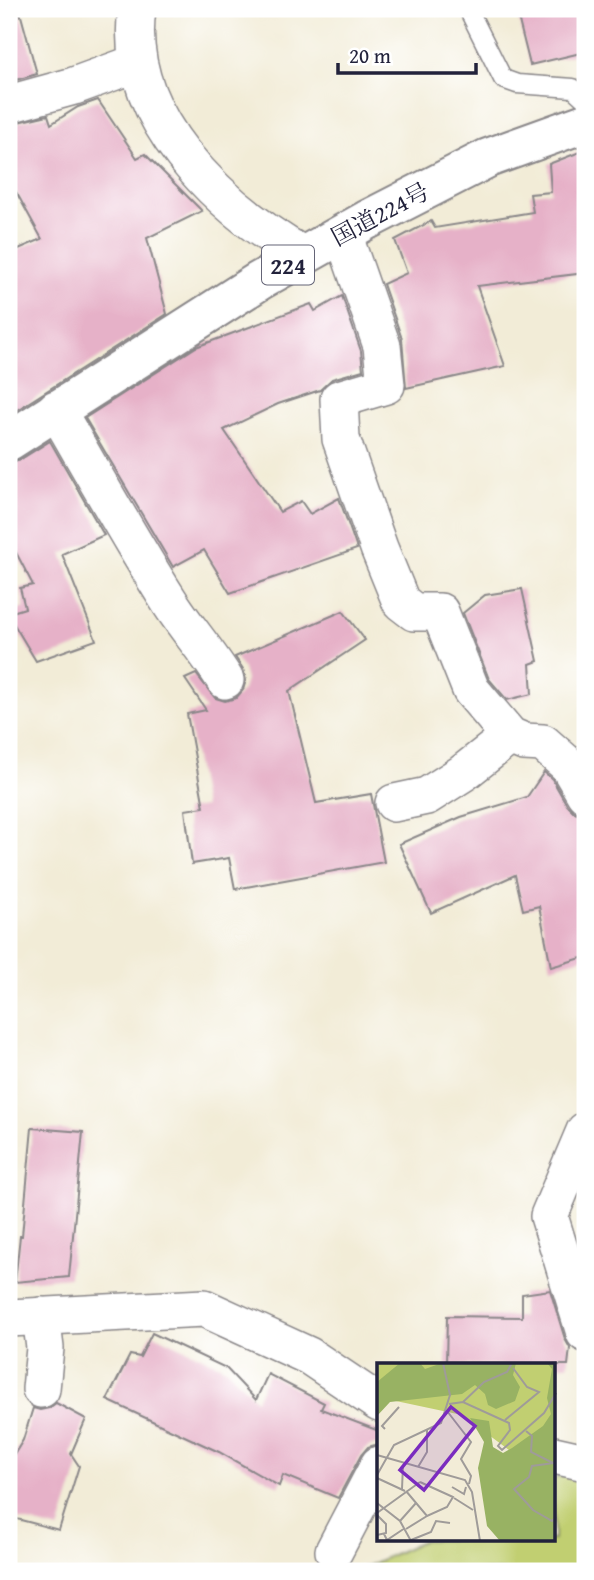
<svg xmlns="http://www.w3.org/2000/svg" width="594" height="1580" font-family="'Gentium Book Plus','Noto Serif JP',serif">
<rect width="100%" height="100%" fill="#fff"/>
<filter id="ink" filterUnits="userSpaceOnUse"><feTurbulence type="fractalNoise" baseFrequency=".0143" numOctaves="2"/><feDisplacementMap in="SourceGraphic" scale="14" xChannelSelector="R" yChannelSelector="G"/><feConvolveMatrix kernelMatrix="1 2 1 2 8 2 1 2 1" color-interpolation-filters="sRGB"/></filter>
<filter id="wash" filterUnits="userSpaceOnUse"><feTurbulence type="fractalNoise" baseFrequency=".00686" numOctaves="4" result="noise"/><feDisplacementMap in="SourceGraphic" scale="28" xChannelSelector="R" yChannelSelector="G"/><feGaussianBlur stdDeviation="1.57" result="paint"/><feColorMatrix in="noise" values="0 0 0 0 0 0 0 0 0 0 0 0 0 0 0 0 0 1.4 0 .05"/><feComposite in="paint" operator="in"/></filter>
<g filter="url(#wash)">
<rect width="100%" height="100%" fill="#f2ecd7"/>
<path fill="#c1cf71" stroke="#727856" stroke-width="2" d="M 585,1465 L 585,1571 L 357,1571 L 424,1540 L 554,1540 L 554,1479 Z"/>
<g id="blocks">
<g fill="#e6b1c8">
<path d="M 516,9 L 585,9 L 585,52 L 530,65 Z"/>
<path d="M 20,12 L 37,74 L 9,82 L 9,14 Z"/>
<path d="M 98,100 L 137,158 L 145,154 L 202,211 L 147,238 L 167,314 L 9,415 L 9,253 L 42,239 L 9,179 L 9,124 L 48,115 L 51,124 L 78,107 Z"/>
<path d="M 585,150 L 585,273 L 477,286 L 505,366 L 406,388 L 402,339 L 383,284 L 407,273 L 395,240 L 431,221 L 435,228 L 533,212 L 530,194 L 551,192 L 549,164 Z"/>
<path d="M 342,296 L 361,351 L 363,370 L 332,379 L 320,390 L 278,404 L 224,430 L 280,512 L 301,501 L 310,514 L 339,498 L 357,549 L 230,593 L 204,550 L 173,567 L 85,418 L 196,347 L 311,304 L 315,311 Z"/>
<path d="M 50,441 L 104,535 L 62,554 L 96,640 L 36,661 L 9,616 L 9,613 L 25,608 L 20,588 L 33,585 L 9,539 L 9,463 L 21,459 Z"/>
<path d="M 522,589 L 538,661 L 530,664 L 532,694 L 507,700 L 489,679 L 463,613 L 485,595 Z"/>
<path d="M 343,611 L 365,640 L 289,691 L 316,803 L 371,794 L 384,862 L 235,889 L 229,858 L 192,864 L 185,810 L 204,807 L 187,714 L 206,710 L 185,679 L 196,674 L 215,698 L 225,701 L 236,698 L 243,690 L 246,680 L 243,669 L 235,657 Z"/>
<path d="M 544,772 L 552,779 L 567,805 L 574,812 L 582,814 L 585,822 L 585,957 L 551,967 L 539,906 L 523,910 L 515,875 L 431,913 L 399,844 L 461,817 L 527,797 Z"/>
<path d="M 32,1128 L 83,1132 L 69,1277 L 15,1282 L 20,1236 L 22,1236 Z"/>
<path d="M 550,1290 L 565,1339 L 570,1348 L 568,1365 L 446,1365 L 447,1316 L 522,1317 L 522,1294 Z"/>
<path d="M 152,1333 L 226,1368 L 256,1400 L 268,1374 L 324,1403 L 321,1409 L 379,1431 L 379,1444 L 368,1447 L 361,1455 L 338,1498 L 283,1475 L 279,1486 L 219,1452 L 107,1400 L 130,1355 L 140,1357 Z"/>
<path d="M 56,1403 L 86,1419 L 71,1454 L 79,1466 L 59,1530 L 9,1517 L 9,1463 L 23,1440 L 33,1408 L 40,1410 L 49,1408 Z"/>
</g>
</g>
</g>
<g filter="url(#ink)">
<use href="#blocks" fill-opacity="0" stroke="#8a8789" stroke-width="2"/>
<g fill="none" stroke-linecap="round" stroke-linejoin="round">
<defs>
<path id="lane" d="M 468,9 L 503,79 L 517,84 L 573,88 L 585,99"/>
<g id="street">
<path d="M 137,9 C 122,116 219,207 304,256"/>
<path d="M 9,104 L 74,86 L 137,63"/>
<path d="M 343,234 L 382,346 L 386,385 L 339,399 L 341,439 L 379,548 L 401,602 L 414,612 L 440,612 L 471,690 L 510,736 L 524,742 L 543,743 L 568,765 L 585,794"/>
<path d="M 56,409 C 93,473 129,538 169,601 C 186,628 208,652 225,680"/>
<path d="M 394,803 L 427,796 L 463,773 L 510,736"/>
<path d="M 585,1131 L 549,1216 L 585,1333"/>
<path d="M 9,1318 L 204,1308 L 309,1356 L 379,1403"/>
<path d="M 41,1389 L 45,1348 L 41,1316"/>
<path d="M 554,1455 L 585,1462"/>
<path d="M 334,1551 L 379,1465"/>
</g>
<path id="highway" d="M 9,441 L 259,281 L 367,220 L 488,158 L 585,123"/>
</defs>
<use href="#lane" stroke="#8a8789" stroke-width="21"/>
<use href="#street" stroke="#8a8789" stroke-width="40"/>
<use href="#highway" stroke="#8a8789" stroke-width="42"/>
<use href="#lane" stroke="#fff" stroke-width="18"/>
<use href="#street" stroke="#fff" stroke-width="37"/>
<use href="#highway" stroke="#fff" stroke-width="38"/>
</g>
</g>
<g text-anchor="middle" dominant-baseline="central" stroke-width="5" stroke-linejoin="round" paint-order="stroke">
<rect fill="#fff" stroke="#646476" stroke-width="2" x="262" y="245.5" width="52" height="39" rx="5"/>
<g font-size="23" font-weight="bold" fill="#22223b">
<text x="288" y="265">224</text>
</g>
<g font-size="24" fill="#22223b" stroke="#fff">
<text transform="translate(380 214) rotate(-28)">国道224号</text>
</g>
</g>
<g transform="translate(377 1363)">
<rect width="178" height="178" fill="#f2ecd7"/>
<path d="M 0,0 L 178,0 L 178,178 L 144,96 L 85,52 L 0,34 Z" fill="#c1cf71"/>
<path d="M 23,0 L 43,0 L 48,6 L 65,0 L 139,0 L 136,12 L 143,24 L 138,38 L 119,46 L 111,42 L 108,31 L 98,22 L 85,31 L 13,39 L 0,53 L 0,19 ZM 170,0 L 178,0 L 178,178 L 123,178 L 110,163 L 101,105 L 107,79 L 93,55 L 112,58 L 116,84 L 126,90 L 135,85 L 166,63 L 174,51 L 170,35 L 175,6 Z" fill="#98b263"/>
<path fill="none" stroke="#9f9b99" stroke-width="2" d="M 86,39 L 107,19 L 130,9 L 135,0M 72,41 L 86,39 L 132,60 L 133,67 L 121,83 L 125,87 L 167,50 L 179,30M 70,48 L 94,79 L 84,96 L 94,113 L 92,121M 128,57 L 162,29 L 150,24 L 136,5M 8,66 L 5,63 L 22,44M 149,68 L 155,73 L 154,89 L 176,100M 0,92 L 88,117 L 95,129 L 103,178M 177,100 L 155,103 L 152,114 L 137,126 L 156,147 L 175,158 L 179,154M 41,104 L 50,89 L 50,67M 0,112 L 17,82 L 64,60 L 73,32 L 66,0M 0,115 L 28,128M 75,124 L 87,131 L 89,124M 25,126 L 26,102M 29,128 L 50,153 L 70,144 L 76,134 L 43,119M 77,135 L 96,147M 0,140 L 23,158 L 34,178M 0,150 L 43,119M 0,152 L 9,161 L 9,170 L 0,172M 23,158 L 39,140M 29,166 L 50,153M 7,171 L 10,177 L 28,165M 34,177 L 54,169 L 59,158 L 73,160"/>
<path fill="#7b2cbf" fill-opacity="0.15" stroke="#7b2cbf" stroke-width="3.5" d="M 74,44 L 98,63 L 47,127 L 23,107 Z"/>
<rect width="178" height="178" fill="none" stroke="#22223b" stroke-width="3.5"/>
</g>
<rect width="594" height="1580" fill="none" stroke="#fff" stroke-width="35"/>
<path d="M338 63v10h138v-10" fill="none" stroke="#22223b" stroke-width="3.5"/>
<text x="349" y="63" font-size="21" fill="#22223b" stroke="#ffffff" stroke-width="5" paint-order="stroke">20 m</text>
</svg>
